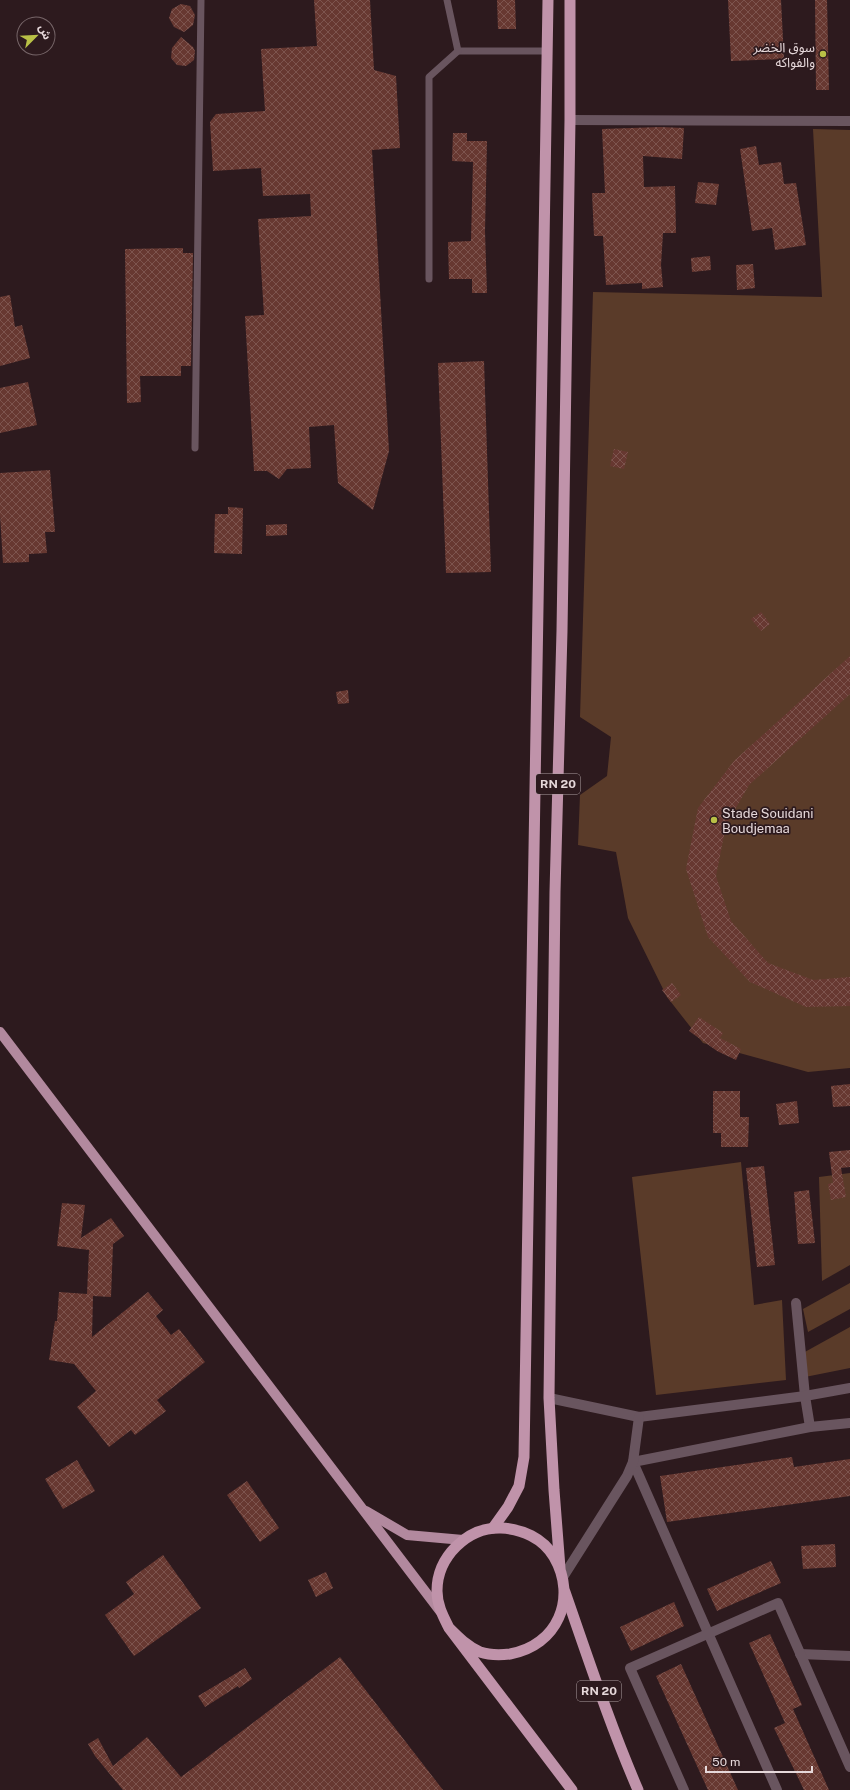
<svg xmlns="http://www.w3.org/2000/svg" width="850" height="1790" font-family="'Public Sans','Noto Sans Arabic',sans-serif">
<defs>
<pattern id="building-cross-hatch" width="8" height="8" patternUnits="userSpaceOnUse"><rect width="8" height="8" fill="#673831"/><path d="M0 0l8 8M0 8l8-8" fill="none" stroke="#7d544e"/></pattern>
</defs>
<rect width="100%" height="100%" fill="#2d1a1e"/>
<g fill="#5a3b29">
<path d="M 813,129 L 850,130 L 850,1068 L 808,1072 L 703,1043 L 667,997 L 628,918 L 616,852 L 578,845 L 580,795 L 607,776 L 611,737 L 580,717 L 593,292 L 822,297 Z"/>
<path d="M 741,1162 L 754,1305 L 782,1300 L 786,1380 L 656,1395 L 632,1177 Z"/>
<path d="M 850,1173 L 850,1265 L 822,1281 L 819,1177 Z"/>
<path d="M 850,1283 L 850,1309 L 808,1332 L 803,1309 Z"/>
<path d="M 850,1327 L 850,1368 L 805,1377 L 803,1353 Z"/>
</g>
<g fill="url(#building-cross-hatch)">
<path d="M 314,0 L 370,0 L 374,70 L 396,76 L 400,148 L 372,150 L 389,451 L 373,510 L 338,483 L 334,425 L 309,427 L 311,468 L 287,469 L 279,479 L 267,471 L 254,471 L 245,316 L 264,315 L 258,219 L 311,216 L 310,194 L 263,196 L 261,168 L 213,171 L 210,122 L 216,114 L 265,111 L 261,49 L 317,46 Z"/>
<path d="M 497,0 L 515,0 L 516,29 L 498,29 Z"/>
<path d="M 728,0 L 781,0 L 784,59 L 731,61 Z"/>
<path d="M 815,0 L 827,0 L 829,90 L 816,90 Z"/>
<path d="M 181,4 L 190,6 L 195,15 L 193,25 L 184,32 L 174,27 L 169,18 L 172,9 Z"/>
<path d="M 181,37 L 193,47 L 195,51 L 194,60 L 186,66 L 177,65 L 171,58 L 172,48 Z"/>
<path d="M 660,127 L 684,128 L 682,159 L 643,156 L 644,187 L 675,186 L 676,233 L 663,233 L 661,265 L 663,287 L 642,289 L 642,283 L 606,285 L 603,236 L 594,236 L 592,193 L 605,193 L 602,129 Z"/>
<path d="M 453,133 L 467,133 L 467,141 L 487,141 L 485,231 L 487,293 L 472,293 L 472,279 L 449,279 L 448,242 L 471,241 L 473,162 L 452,161 Z"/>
<path d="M 756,146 L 759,165 L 781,162 L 784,184 L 796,183 L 806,245 L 775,250 L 772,228 L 752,231 L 740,149 Z"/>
<path d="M 698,182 L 719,184 L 716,205 L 695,203 Z"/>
<path d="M 183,248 L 183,253 L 193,253 L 191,366 L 181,366 L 181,376 L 140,376 L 141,402 L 127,403 L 125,249 Z"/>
<path d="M 710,256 L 711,270 L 692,272 L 691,258 Z"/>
<path d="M 753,264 L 755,288 L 737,290 L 736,265 Z"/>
<path d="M 10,295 L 15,327 L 22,325 L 30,358 L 0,366 L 0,297 Z"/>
<path d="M 484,361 L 491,572 L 446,573 L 438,363 Z"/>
<path d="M 28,382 L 37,425 L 0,433 L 0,388 Z"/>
<path d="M 614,449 L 628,452 L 624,469 L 610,466 Z"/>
<path d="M 50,470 L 55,532 L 45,532 L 47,553 L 29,554 L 29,562 L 3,563 L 0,515 L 0,473 Z"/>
<path d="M 228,507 L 243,508 L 242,554 L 214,553 L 215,514 L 228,514 Z"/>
<path d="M 287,524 L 287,535 L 266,536 L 266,525 Z"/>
<path d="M 761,612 L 770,624 L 761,631 L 751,619 Z"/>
<path d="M 850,656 L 850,694 L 749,785 L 726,825 L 716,876 L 731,921 L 768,963 L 813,980 L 850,977 L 850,1006 L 806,1007 L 750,982 L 708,937 L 686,869 L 698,808 L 734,761 Z"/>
<path d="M 348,690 L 349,703 L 338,704 L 336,692 Z"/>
<path d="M 672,983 L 681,995 L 671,1002 L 662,990 Z"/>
<path d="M 699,1017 L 723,1033 L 720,1038 L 741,1049 L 736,1060 L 717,1051 L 689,1031 Z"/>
<path d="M 850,1084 L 850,1106 L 833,1107 L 831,1086 Z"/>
<path d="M 713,1091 L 740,1091 L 740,1117 L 749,1117 L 748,1147 L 721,1147 L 721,1133 L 713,1133 Z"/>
<path d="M 797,1101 L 799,1123 L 779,1125 L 776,1104 Z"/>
<path d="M 850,1150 L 850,1167 L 841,1168 L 846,1197 L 831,1200 L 828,1184 L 833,1183 L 829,1152 Z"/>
<path d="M 764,1166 L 775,1265 L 757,1267 L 746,1168 Z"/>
<path d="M 809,1190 L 815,1243 L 798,1244 L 794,1192 Z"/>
<path d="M 62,1203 L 85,1205 L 81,1238 L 111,1218 L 124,1236 L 113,1244 L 111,1297 L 93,1296 L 92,1337 L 148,1292 L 163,1310 L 156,1316 L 171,1335 L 179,1329 L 205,1362 L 157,1400 L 166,1411 L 135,1435 L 131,1430 L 109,1447 L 77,1407 L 96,1391 L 74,1364 L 49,1360 L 55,1321 L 57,1321 L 59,1292 L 87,1294 L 89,1250 L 57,1246 Z"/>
<path d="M 792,1457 L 794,1467 L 850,1459 L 850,1496 L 667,1522 L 660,1476 Z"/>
<path d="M 77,1460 L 95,1491 L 63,1509 L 45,1479 Z"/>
<path d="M 247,1481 L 279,1528 L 260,1542 L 227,1495 Z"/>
<path d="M 835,1544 L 836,1567 L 803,1569 L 801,1546 Z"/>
<path d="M 163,1555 L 201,1608 L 134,1656 L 105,1615 L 134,1594 L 126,1582 Z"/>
<path d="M 771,1561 L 781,1583 L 717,1611 L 707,1589 Z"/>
<path d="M 326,1572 L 333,1588 L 316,1597 L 308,1580 Z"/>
<path d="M 674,1602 L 684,1626 L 631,1651 L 620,1627 Z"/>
<path d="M 770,1634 L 802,1705 L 793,1709 L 829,1790 L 804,1790 L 774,1728 L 785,1723 L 749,1643 Z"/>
<path d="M 340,1657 L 443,1790 L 123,1790 L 95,1756 L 88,1744 L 98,1738 L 113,1766 L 147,1737 L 181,1777 Z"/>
<path d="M 681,1664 L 738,1790 L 708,1790 L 656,1676 Z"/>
<path d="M 245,1668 L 252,1679 L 239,1688 L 238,1686 L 205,1707 L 198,1696 Z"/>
</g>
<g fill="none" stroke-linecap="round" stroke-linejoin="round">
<g stroke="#69555f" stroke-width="7">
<path d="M 447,0 L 458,51 L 547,51"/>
<path d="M 429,279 L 429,77 L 458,51"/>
<path d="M 195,448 L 201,0"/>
</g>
<g stroke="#69555f" stroke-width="10">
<path d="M 570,120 L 850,121"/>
<path d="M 796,1303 L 805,1396 L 810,1427"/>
<path d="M 633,1462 L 777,1790"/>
<path d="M 800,1654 L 850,1656"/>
<path d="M 684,1790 L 630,1668 L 778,1603 L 850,1767"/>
</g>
<g stroke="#69555f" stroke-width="10">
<path d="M 549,1398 L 639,1417 L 805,1396 L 850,1388"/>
<path d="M 633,1462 L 810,1427 L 850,1423"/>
<path d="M 563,1577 L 627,1476 L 633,1462 L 639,1417"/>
</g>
<g stroke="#b2899e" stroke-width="10">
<path d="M 0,1032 L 440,1611"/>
<path d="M 366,1511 L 407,1535 L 463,1540"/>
</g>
<g stroke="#c093aa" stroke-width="11">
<path d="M 493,1528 L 508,1507 L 519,1486 L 524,1457 L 548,0"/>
<path d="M 560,1568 L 554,1490 L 549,1398 L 555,892 L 562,631 L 570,120 L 570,0"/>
<path d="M 565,1592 C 588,1658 610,1725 638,1790"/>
<path d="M 449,1628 C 459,1638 467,1646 480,1652 C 489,1655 501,1655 510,1654 C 557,1646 578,1598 554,1557 C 543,1538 522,1529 501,1528 C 467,1527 437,1557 437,1591 C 437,1605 443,1616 449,1628 L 572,1790"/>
</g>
</g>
<g fill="#b9c046" stroke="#2d1a1e" stroke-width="1.5">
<circle cx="823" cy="54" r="4"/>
<circle cx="714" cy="820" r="4"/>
</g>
<g text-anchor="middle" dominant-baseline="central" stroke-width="3.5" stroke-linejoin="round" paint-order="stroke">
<g fill="#2d1a1e" stroke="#ae9fa2" stroke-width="1">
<rect x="536" y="774" width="44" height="20" rx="3"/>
<rect x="577" y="1681" width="44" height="20" rx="3"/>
</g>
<g font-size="12" font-weight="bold" fill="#e6d8da">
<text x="558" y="784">RN 20</text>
<text x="599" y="1691">RN 20</text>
</g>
<g font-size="13" fill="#e6d8da" stroke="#2d1a1e" text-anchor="end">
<text x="815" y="47">سوق الخضر<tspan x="815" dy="15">والفواكه</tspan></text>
<text x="722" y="813" text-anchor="start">Stade Souidani<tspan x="722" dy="15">Boudjemaa</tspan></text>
</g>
</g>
<g transform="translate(36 36) rotate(66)"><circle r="19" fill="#2d1a1e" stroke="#776669"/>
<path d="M0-3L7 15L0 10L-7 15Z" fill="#b9c046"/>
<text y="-6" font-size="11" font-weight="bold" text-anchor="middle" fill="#e6d8da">ش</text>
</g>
<path d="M706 1766v6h106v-6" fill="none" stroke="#e6d8da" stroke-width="2"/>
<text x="712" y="1766" font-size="12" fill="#e6d8da" stroke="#2d1a1e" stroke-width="3" paint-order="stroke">50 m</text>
</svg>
